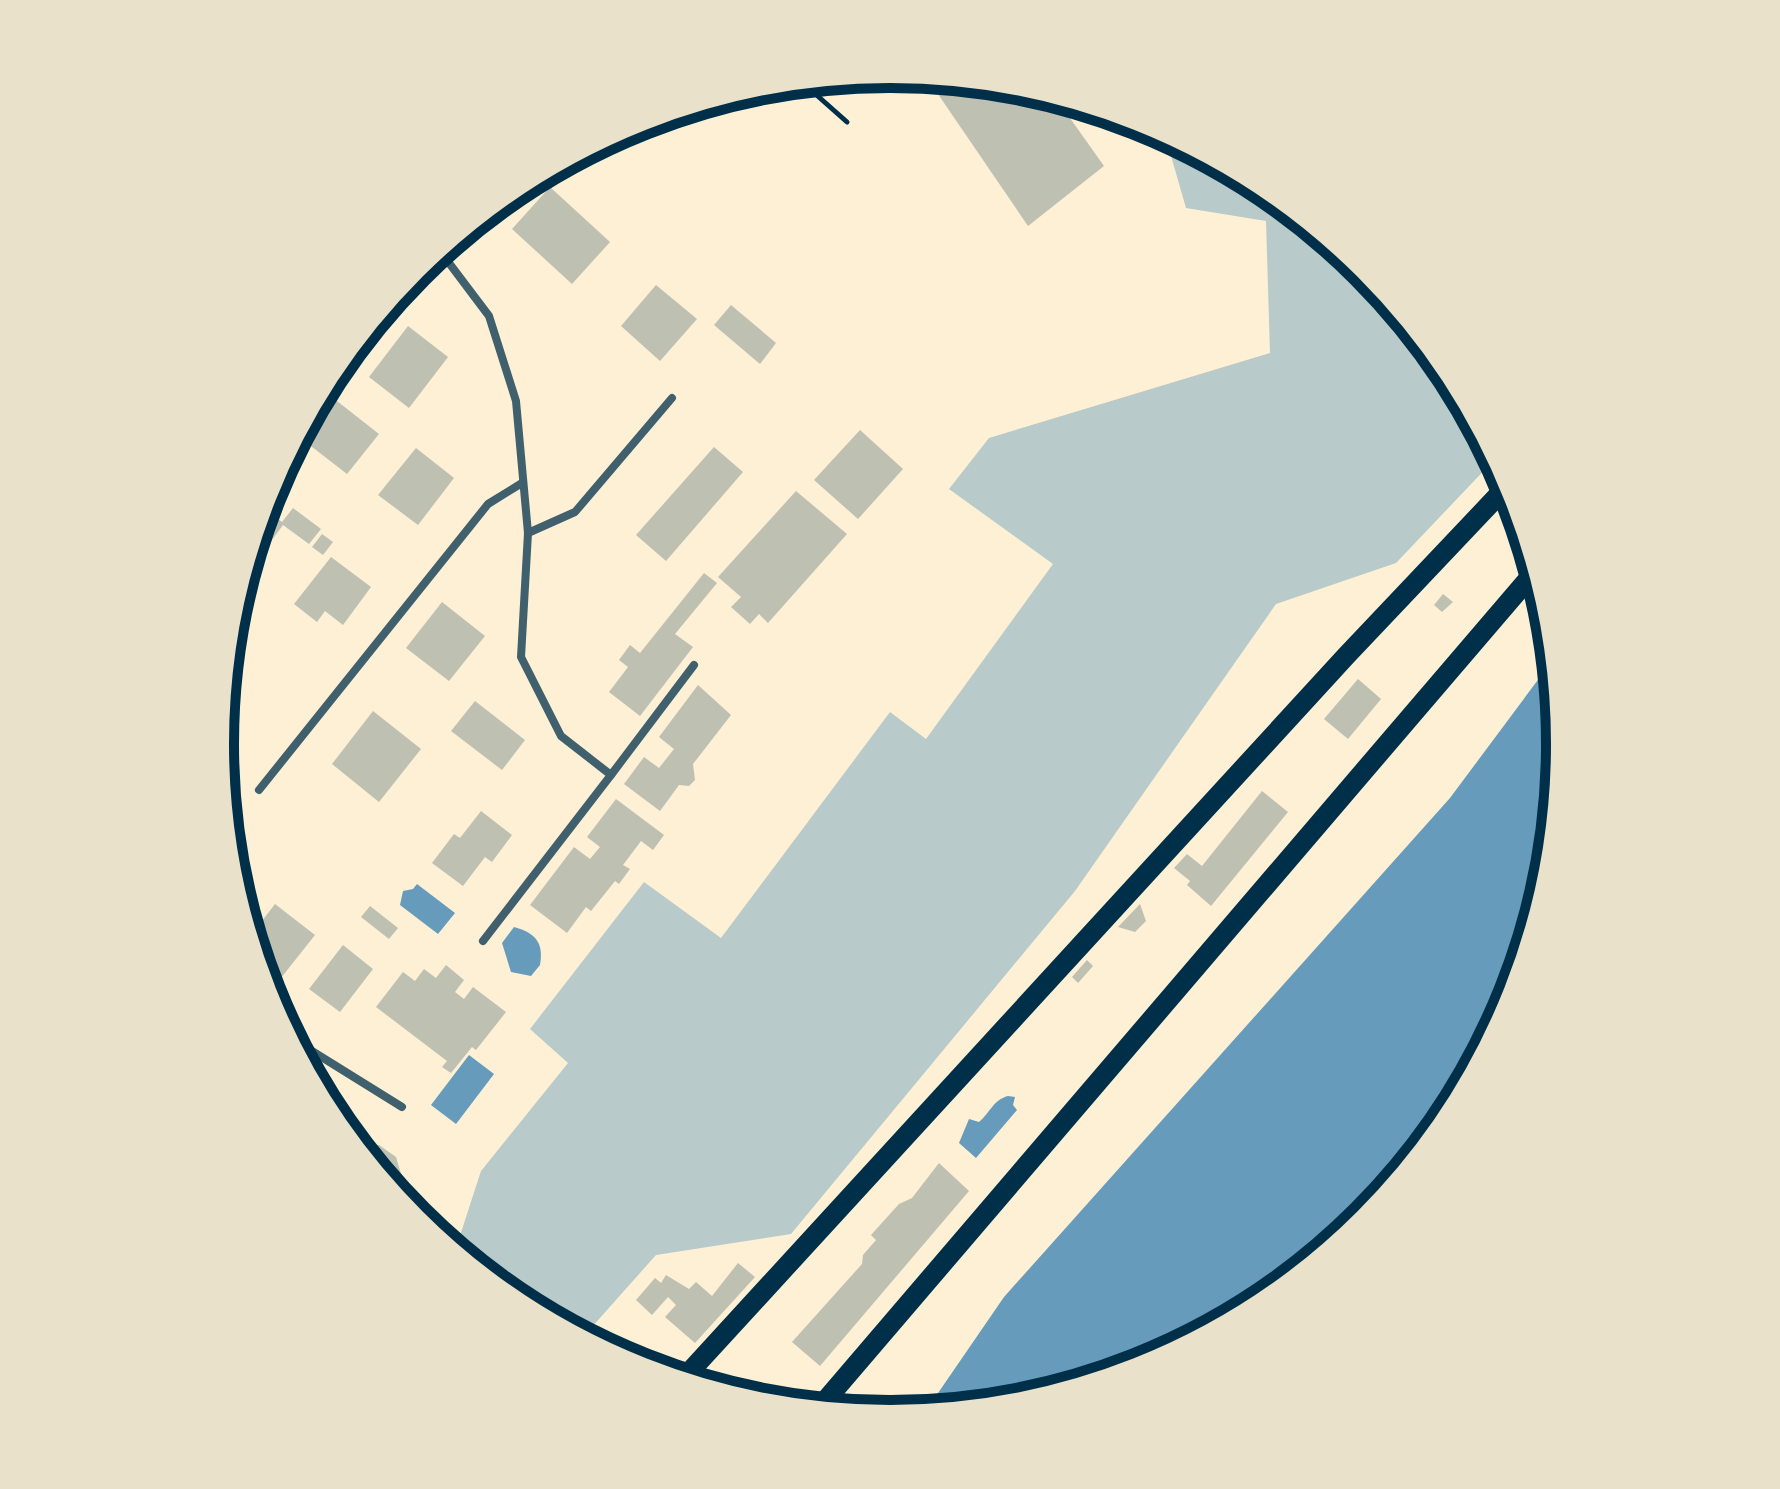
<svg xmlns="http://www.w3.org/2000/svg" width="1780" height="1489" font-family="'Crimson Pro',serif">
<rect width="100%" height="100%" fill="#fdf0d5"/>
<path fill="#b9caca" d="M 1165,135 L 1263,187 L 1364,271 L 1448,372 L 1494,460 L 1396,563 L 1276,604 L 1075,891 L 791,1234 L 656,1255 L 583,1337 L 517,1302 L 455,1251 L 481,1171 L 568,1063 L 530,1029 L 644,882 L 721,938 L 890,712 L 926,739 L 1053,564 L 949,489 L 989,438 L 1270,353 L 1266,221 L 1186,208 Z"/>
<g fill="#669bbc">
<path d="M 1552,661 L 1560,745 L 1548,876 L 1509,1001 L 1447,1117 L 1364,1219 L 1262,1302 L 1146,1364 L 1020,1402 L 925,1412 L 1004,1297 L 1450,798 Z"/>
<path d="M 417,884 L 455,913 L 438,934 L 400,905 L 403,891 L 413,889 Z"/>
<path d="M 514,927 C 535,933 544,942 540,965 L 531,976 L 511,972 L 502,943 Z"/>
<path d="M 469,1055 L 494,1074 L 456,1124 L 431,1105 Z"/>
<path d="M 1008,1096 L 1015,1097 L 1013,1105 L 1017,1110 L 976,1158 L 959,1143 L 969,1119 L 979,1122 C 990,1113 993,1100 1008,1096 Z"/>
</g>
<g fill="#bec0b2">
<path d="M 927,78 L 1021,87 L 1055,97 L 1104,166 L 1028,226 Z"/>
<path d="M 550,187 L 610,242 L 572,284 L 512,229 Z"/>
<path d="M 656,285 L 697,319 L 660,361 L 621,326 Z"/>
<path d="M 731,305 L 776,343 L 760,364 L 714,325 Z"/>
<path d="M 408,326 L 448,357 L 409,408 L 369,377 Z"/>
<path d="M 328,394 L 379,434 L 347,474 L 298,436 Z"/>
<path d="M 860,430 L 903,469 L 858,519 L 814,480 Z"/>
<path d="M 714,447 L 743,472 L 666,561 L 636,535 Z"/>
<path d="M 416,448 L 454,478 L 418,525 L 378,495 Z"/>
<path d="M 796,491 L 847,534 L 768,623 L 759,614 L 750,624 L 731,607 L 741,597 L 718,577 Z"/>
<path d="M 264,508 L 282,522 L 293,508 L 321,529 L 309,544 L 283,525 L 244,578 Z"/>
<path d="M 322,534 L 333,542 L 323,555 L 312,547 Z"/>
<path d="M 331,557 L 371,587 L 343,625 L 325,611 L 317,622 L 294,604 Z"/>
<path d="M 704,573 L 717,583 L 675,634 L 693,647 L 640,716 L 609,692 L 628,667 L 619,660 L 630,645 L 640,653 Z"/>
<path d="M 1443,594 L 1453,602 L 1442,612 L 1434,605 Z"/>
<path d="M 442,602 L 485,636 L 449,681 L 406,648 Z"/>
<path d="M 1358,679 L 1381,699 L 1348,739 L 1324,719 Z"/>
<path d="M 698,685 L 731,715 L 693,764 L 695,780 L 689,786 L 679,785 L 660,811 L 624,784 L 644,757 L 659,768 L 674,749 L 659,737 Z"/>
<path d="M 475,701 L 525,740 L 502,770 L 451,731 Z"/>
<path d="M 373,711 L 421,749 L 379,802 L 332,764 Z"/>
<path d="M 1262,791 L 1288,812 L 1211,906 L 1187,885 L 1190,881 L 1174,868 L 1187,854 L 1202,866 Z"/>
<path d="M 224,792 L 239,804 L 235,809 L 225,802 Z"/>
<path d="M 616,799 L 664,835 L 653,850 L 641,841 L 623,865 L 630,869 L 619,884 L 615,881 L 591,911 L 586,907 L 567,933 L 530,905 L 574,847 L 590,859 L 600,847 L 587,837 Z"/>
<path d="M 481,811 L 512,835 L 492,862 L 485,857 L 463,886 L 432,863 L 454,834 L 460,838 Z"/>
<path d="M 275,904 L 315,935 L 273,988 L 265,981 L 251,935 Z"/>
<path d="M 1140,904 L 1146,921 L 1135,932 L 1118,927 Z"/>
<path d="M 370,906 L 398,928 L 389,939 L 361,917 Z"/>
<path d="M 343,945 L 373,969 L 340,1012 L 309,989 Z"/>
<path d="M 1087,960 L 1093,966 L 1078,983 L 1072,977 Z"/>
<path d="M 446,965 L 464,980 L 455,992 L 464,999 L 473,987 L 506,1012 L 476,1050 L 472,1047 L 451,1073 L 442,1067 L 447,1061 L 376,1007 L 403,972 L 415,981 L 424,969 L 436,978 Z"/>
<path d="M 323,1100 L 338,1103 L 350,1112 L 356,1125 L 355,1144 Z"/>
<path d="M 365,1145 L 379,1145 L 396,1157 L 402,1177 L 396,1194 L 357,1147 Z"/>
<path d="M 939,1163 L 969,1191 L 820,1366 L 792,1342 L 862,1264 L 863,1255 L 876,1240 L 871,1235 L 899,1204 L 912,1198 Z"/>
<path d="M 738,1263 L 755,1277 L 695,1343 L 665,1317 L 676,1305 L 668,1297 L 652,1315 L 636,1300 L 655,1278 L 661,1283 L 666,1275 L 689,1289 L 696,1282 L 712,1296 Z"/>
</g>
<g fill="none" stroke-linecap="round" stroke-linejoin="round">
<path stroke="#003049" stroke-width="5" d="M 803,83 L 847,122"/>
<g stroke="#3f606c" stroke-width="8">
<path d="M 440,251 L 489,316 L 516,401 L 528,533 L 521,657 L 561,736 L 611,775 L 483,941"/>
<path d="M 528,533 L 575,512 L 672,398"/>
<path d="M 611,775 L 694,665"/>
<path d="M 259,790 L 488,504 L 522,483"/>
<path d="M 291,1038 L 402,1107"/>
</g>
<g stroke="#003049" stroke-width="20">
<path d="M 683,1379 L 1346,656 L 1508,485"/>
<path d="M 819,1408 L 1535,571"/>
</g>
</g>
<path d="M0 0H1780V1489H0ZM234 744a656 656 0 1 1 1312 0a656 656 0 1 1-1312 0Z" fill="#e9e1ca" fill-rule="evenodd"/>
<path fill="none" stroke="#003049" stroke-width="10" d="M234 744a656 656 0 1 1 1312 0a656 656 0 1 1-1312 0Z"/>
</svg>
